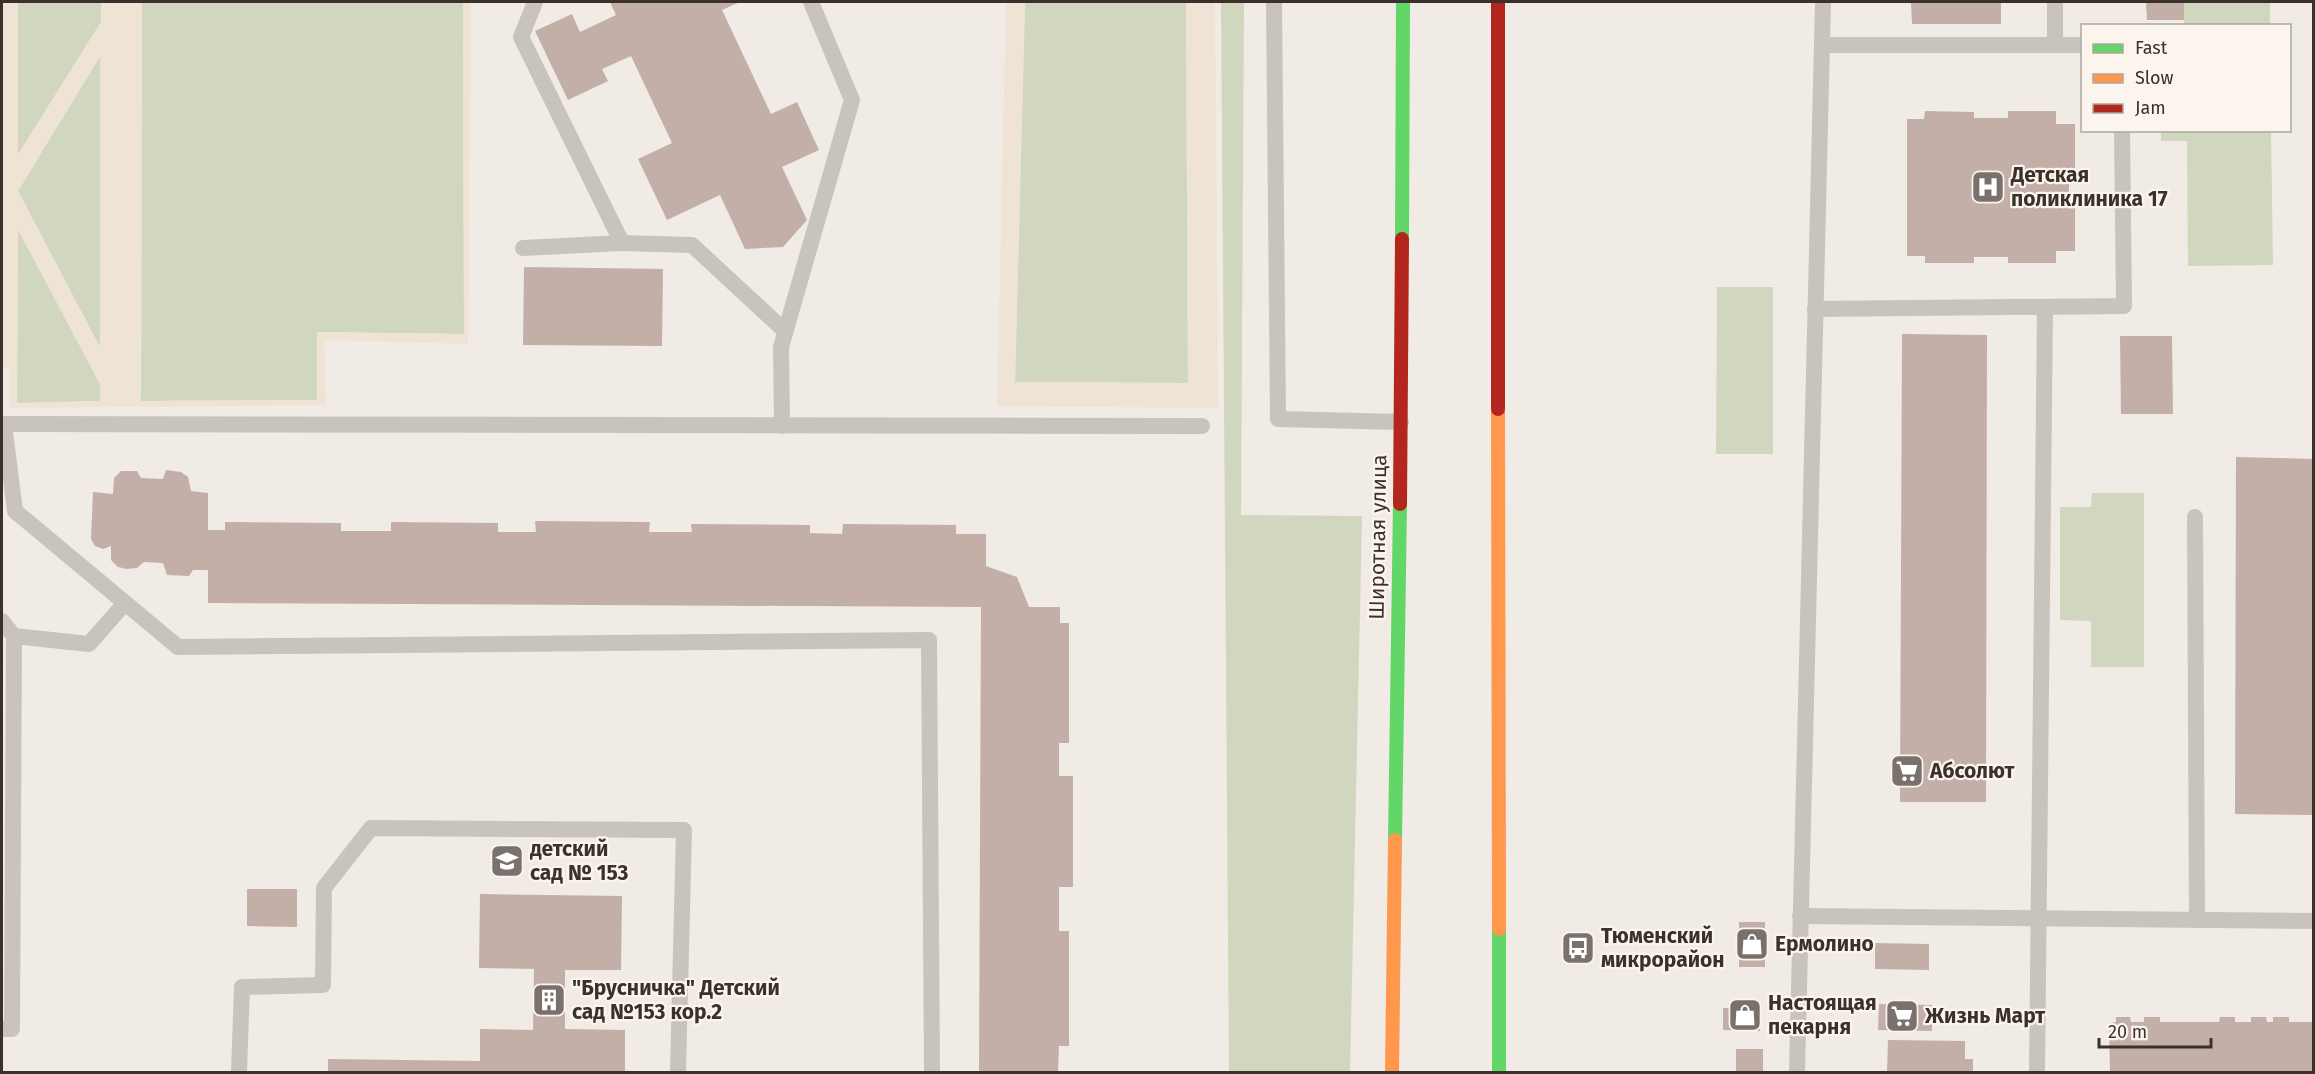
<svg xmlns="http://www.w3.org/2000/svg" width="2315" height="1074" font-family="'Fira Sans',sans-serif">
<rect width="100%" height="100%" fill="#f0ebe5"/>
<g fill="#d1d6bf">
<path d="M 18,2 L 101,2 L 101,22 L 18,155 Z"/>
<path d="M 142,2 L 463,2 L 464,334 L 317,332 L 317,400 L 141,401 Z"/>
<path d="M 1025,2 L 1186,2 L 1188,383 L 1015,382 Z"/>
<path d="M 1221,2 L 1244,2 L 1241,515 L 1362,516 L 1350,1072 L 1229,1072 Z"/>
<rect x="2184" y="2" width="86" height="23"/>
<path d="M 100,55 L 100,347 L 18,191 Z"/>
<path d="M 2161,131 L 2271,131 L 2273,265 L 2188,266 L 2187,141 L 2161,141 Z"/>
<path d="M 18,228 L 100,384 L 100,401 L 17,403 Z"/>
<path d="M 1717,287 L 1773,287 L 1773,454 L 1716,454 Z"/>
<path d="M 2092,493 L 2144,493 L 2144,667 L 2091,667 L 2091,621 L 2060,620 L 2060,507 L 2091,507 Z"/>
</g>
<g fill="#eee3d5" fill-rule="evenodd">
<path d="M 2,2 L 18,2 L 18,154 L 101,22 L 101,2 L 142,2 L 141,401 L 317,400 L 317,332 L 464,334 L 463,2 L 471,2 L 468,344 L 324,340 L 326,405 L 9,408 L 9,369 L 2,368 ZM 100,57 L 100,345 L 99,346 L 18,191 ZM 18,230 L 100,384 L 100,401 L 17,403 Z"/>
<path d="M 1006,2 L 1025,2 L 1015,382 L 1188,383 L 1186,2 L 1215,2 L 1218,408 L 997,406 Z"/>
</g>
<g fill="#c3afa7">
<path d="M 610,2 L 740,2 L 722,10 L 771,114 L 797,102 L 819,150 L 782,167 L 807,220 L 783,247 L 745,249 L 720,195 L 667,220 L 638,159 L 672,143 L 631,56 L 602,69 L 608,81 L 568,100 L 535,31 L 572,14 L 580,32 L 616,15 Z"/>
<path d="M 1911,2 L 2001,2 L 2001,24 L 1912,24 Z"/>
<path d="M 2146,2 L 2184,2 L 2184,20 L 2147,20 Z"/>
<path d="M 1925,111 L 1974,112 L 1974,118 L 2008,118 L 2008,111 L 2056,111 L 2056,124 L 2075,124 L 2075,171 L 2069,171 L 2069,204 L 2075,204 L 2075,251 L 2056,251 L 2056,263 L 2008,263 L 2008,257 L 1974,257 L 1974,263 L 1925,263 L 1925,256 L 1907,256 L 1907,119 L 1924,119 Z"/>
<path d="M 524,267 L 663,269 L 662,346 L 523,345 Z"/>
<path d="M 1902,334 L 1987,335 L 1986,802 L 1900,802 Z"/>
<path d="M 2120,336 L 2172,336 L 2173,414 L 2121,414 Z"/>
<path d="M 2236,457 L 2314,459 L 2314,815 L 2235,814 Z"/>
<path d="M 166,470 L 181,472 L 188,477 L 191,491 L 208,493 L 208,530 L 225,530 L 225,522 L 341,523 L 341,531 L 391,531 L 391,522 L 498,523 L 498,532 L 536,532 L 535,521 L 650,522 L 649,532 L 692,532 L 691,524 L 810,525 L 810,533 L 842,534 L 843,524 L 956,525 L 956,534 L 986,534 L 986,566 L 1017,577 L 1029,607 L 1060,607 L 1060,623 L 1069,623 L 1069,743 L 1059,743 L 1059,776 L 1073,776 L 1073,887 L 1059,887 L 1059,931 L 1069,931 L 1069,1046 L 1059,1046 L 1058,1072 L 979,1072 L 981,607 L 208,603 L 208,570 L 193,570 L 189,576 L 167,575 L 163,563 L 144,562 L 137,568 L 127,569 L 118,567 L 111,560 L 111,546 L 103,549 L 95,546 L 91,539 L 93,492 L 113,494 L 114,478 L 121,471 L 137,471 L 141,478 L 163,479 Z"/>
<path d="M 247,889 L 297,889 L 297,927 L 247,926 Z"/>
<path d="M 480,894 L 622,896 L 621,970 L 565,970 L 565,1029 L 625,1030 L 625,1072 L 328,1072 L 328,1059 L 480,1061 L 480,1029 L 533,1030 L 534,969 L 479,968 Z"/>
<rect x="1739" y="922" width="26" height="45"/>
<path d="M 1875,943 L 1929,944 L 1929,970 L 1875,969 Z"/>
<path d="M 1879,1004 L 1932,1005 L 1932,1031 L 1878,1030 Z"/>
<path d="M 1723,1008 L 1761,1008 L 1760,1031 L 1723,1030 Z"/>
<path d="M 2116,1017 L 2130,1017 L 2131,1022 L 2144,1022 L 2144,1017 L 2160,1017 L 2160,1022 L 2219,1022 L 2220,1017 L 2235,1017 L 2235,1022 L 2251,1022 L 2251,1017 L 2266,1017 L 2267,1022 L 2273,1022 L 2273,1017 L 2289,1017 L 2289,1022 L 2314,1022 L 2314,1072 L 2110,1072 L 2109,1023 L 2116,1022 Z"/>
<path d="M 1888,1040 L 1965,1041 L 1965,1059 L 1973,1059 L 1973,1072 L 1887,1072 Z"/>
<path d="M 1736,1049 L 1763,1049 L 1763,1072 L 1736,1071 Z"/>
</g>
<g fill="none" stroke-linecap="round" stroke-linejoin="round">
<g stroke="#c9c3be" stroke-width="16">
<path d="M 535,2 L 521,37 L 622,243"/>
<path d="M 1274,2 L 1278,419 L 1401,422"/>
<path d="M 1822,45 L 2055,45 L 2055,2"/>
<path d="M 2055,45 L 2082,45"/>
<path d="M 523,248 L 622,243 L 692,245 L 785,331"/>
<path d="M 1815,309 L 2124,306 L 2122,130"/>
<path d="M 2,424 L 4,424 L 15,511 L 178,647 L 929,640 L 932,1072"/>
<path d="M 4,424 L 1202,426"/>
<path d="M 782,426 L 781,347 L 852,100 L 811,2"/>
<path d="M 2195,517 L 2197,920"/>
<path d="M 2,621 L 14,636 L 12,1029 L 2,1029"/>
<path d="M 14,636 L 89,644 L 125,603"/>
<path d="M 1800,916 L 2314,921"/>
<path d="M 239,1072 L 242,987 L 323,985 L 324,888 L 371,828 L 684,830 L 678,1072"/>
<path d="M 1797,1072 L 1823,2"/>
<path d="M 2037,1072 L 2045,307"/>
</g>
<g stroke="#63d668" stroke-width="14">
<path d="M 1402,239 L 1403,2"/>
<path d="M 1395,840 L 1400,504"/>
<path d="M 1499,929 L 1499,1072"/>
</g>
<g stroke="#ff974d" stroke-width="14">
<path d="M 1498,409 L 1499,929"/>
<path d="M 1392,1072 L 1395,840"/>
</g>
<g stroke="#b3261e" stroke-width="14">
<path d="M 1498,2 L 1498,409"/>
<path d="M 1400,504 L 1402,239"/>
</g>
</g>
<defs>
<symbol id="hospital-square" viewBox="-11 -11 22 22"><rect x="-9" y="-9" width="18" height="18" rx="4" fill="#7a716c" stroke="#fbf5ee"/><path d="M-5-5h3v3.5h4V-5h3V5h-3V1.5h-4V5h-3Z" fill="#fff"/></symbol>
<symbol id="supermarket-square" viewBox="-11 -11 22 22"><rect x="-9" y="-9" width="18" height="18" rx="4" fill="#7a716c" stroke="#fbf5ee"/><path d="M-6-5.5h2.5l.6 2H6L4.5 2H-2.5L-4.4-4H-6ZM-1.5 3.2a1.3 1.3 0 1 0 .1 0ZM3 3.2a1.3 1.3 0 1 0 .1 0Z" fill="#fff"/></symbol>
<symbol id="school-square" viewBox="-11 -11 22 22"><rect x="-9" y="-9" width="18" height="18" rx="4" fill="#7a716c" stroke="#fbf5ee"/><path d="M0-5L7-2L0 1L-7-2ZM-4 1L0 2.5L4 1V4Q0 6-4 4Z" fill="#fff"/></symbol>
<symbol id="shop-square" viewBox="-11 -11 22 22"><rect x="-9" y="-9" width="18" height="18" rx="4" fill="#7a716c" stroke="#fbf5ee"/><path d="M-5-2.5h2.3a2.7 3.5 0 0 1 5.4 0H5L5.5 6h-11ZM-1.5-2.5h3a1.5 2.3 0 0 0-3 0Z" fill="#fff"/></symbol>
<symbol id="bus-square" viewBox="-11 -11 22 22"><rect x="-9" y="-9" width="18" height="18" rx="4" fill="#7a716c" stroke="#fbf5ee"/><path d="M-5-6H5V4H4V6H2V4H-2V6H-4V4H-5ZM-3.5-4V0h7V-4ZM-3.5 1.2v1.5H-2V1.2ZM2 1.2v1.5H3.5V1.2Z" fill="#fff"/></symbol>
<symbol id="building-square" viewBox="-11 -11 22 22"><rect x="-9" y="-9" width="18" height="18" rx="4" fill="#7a716c" stroke="#fbf5ee"/><path d="M-4-6H4V6H1V3H-1V6H-4ZM-2.5-4.3h1.7v1.8h-1.7ZM.8-4.3h1.7v1.8H.8ZM-2.5-1h1.7V.8h-1.7ZM.8-1h1.7V.8H.8Z" fill="#fff"/></symbol>
</defs>
<g fill-rule="evenodd">
<use href="#hospital-square" x="1969" y="168" width="38" height="38"/>
<use href="#supermarket-square" x="1888" y="752" width="38" height="38"/>
<use href="#school-square" x="488" y="842" width="38" height="38"/>
<use href="#shop-square" x="1733" y="925" width="38" height="38"/>
<use href="#bus-square" x="1559" y="929" width="38" height="38"/>
<use href="#building-square" x="530" y="981" width="38" height="38"/>
<use href="#shop-square" x="1726" y="996" width="38" height="38"/>
<use href="#supermarket-square" x="1883" y="997" width="38" height="38"/>
</g>
<g text-anchor="middle" dominant-baseline="central" stroke-width="4.5" stroke-linejoin="round" paint-order="stroke">
<g font-size="21" font-weight="bold" fill="#3b302b" stroke="#fbf5ee" text-anchor="start">
<text x="2011" y="175">Детская<tspan x="2011" dy="24">поликлиника 17</tspan></text>
<text x="1930" y="771">Абсолют</text>
<text x="530" y="849">детский<tspan x="530" dy="24">сад № 153</tspan></text>
<text x="1601" y="936">Тюменский<tspan x="1601" dy="24">микрорайон</tspan></text>
<text x="1775" y="944">Ермолино</text>
<text x="572" y="988">"Брусничка" Детский<tspan x="572" dy="24">сад №153 кор.2</tspan></text>
<text x="1768" y="1003">Настоящая<tspan x="1768" dy="24">пекарня</tspan></text>
<text x="1925" y="1016">Жизнь Март</text>
</g>
<g font-size="21" fill="#3b302b" stroke="#fbf5ee">
<text transform="translate(1378 537) rotate(-89)">Широтная улица</text>
</g>
</g>
<rect width="2315" height="1074" fill="none" stroke="#3b302b" stroke-width="6"/>
<rect x="2081" y="24" width="210" height="108" fill="#fbf5ee" stroke="#aea6a0" stroke-width="1.5"/>
<rect x="2093" y="44" width="30" height="9" fill="#63d668" stroke="#aea6a0" stroke-width="1.5"/>
<text x="2135" y="54" font-size="18" fill="#3b302b">Fast</text>
<rect x="2093" y="74" width="30" height="9" fill="#ff974d" stroke="#aea6a0" stroke-width="1.5"/>
<text x="2135" y="84" font-size="18" fill="#3b302b">Slow</text>
<rect x="2093" y="104" width="30" height="9" fill="#b3261e" stroke="#aea6a0" stroke-width="1.5"/>
<text x="2135" y="114" font-size="18" fill="#3b302b">Jam</text>
<path d="M2099 1038v9h112v-9" fill="none" stroke="#3b302b" stroke-width="3"/>
<text x="2108" y="1038" font-size="18" fill="#3b302b" stroke="#fbf5ee" stroke-width="4.5" paint-order="stroke">20 m</text>
</svg>
